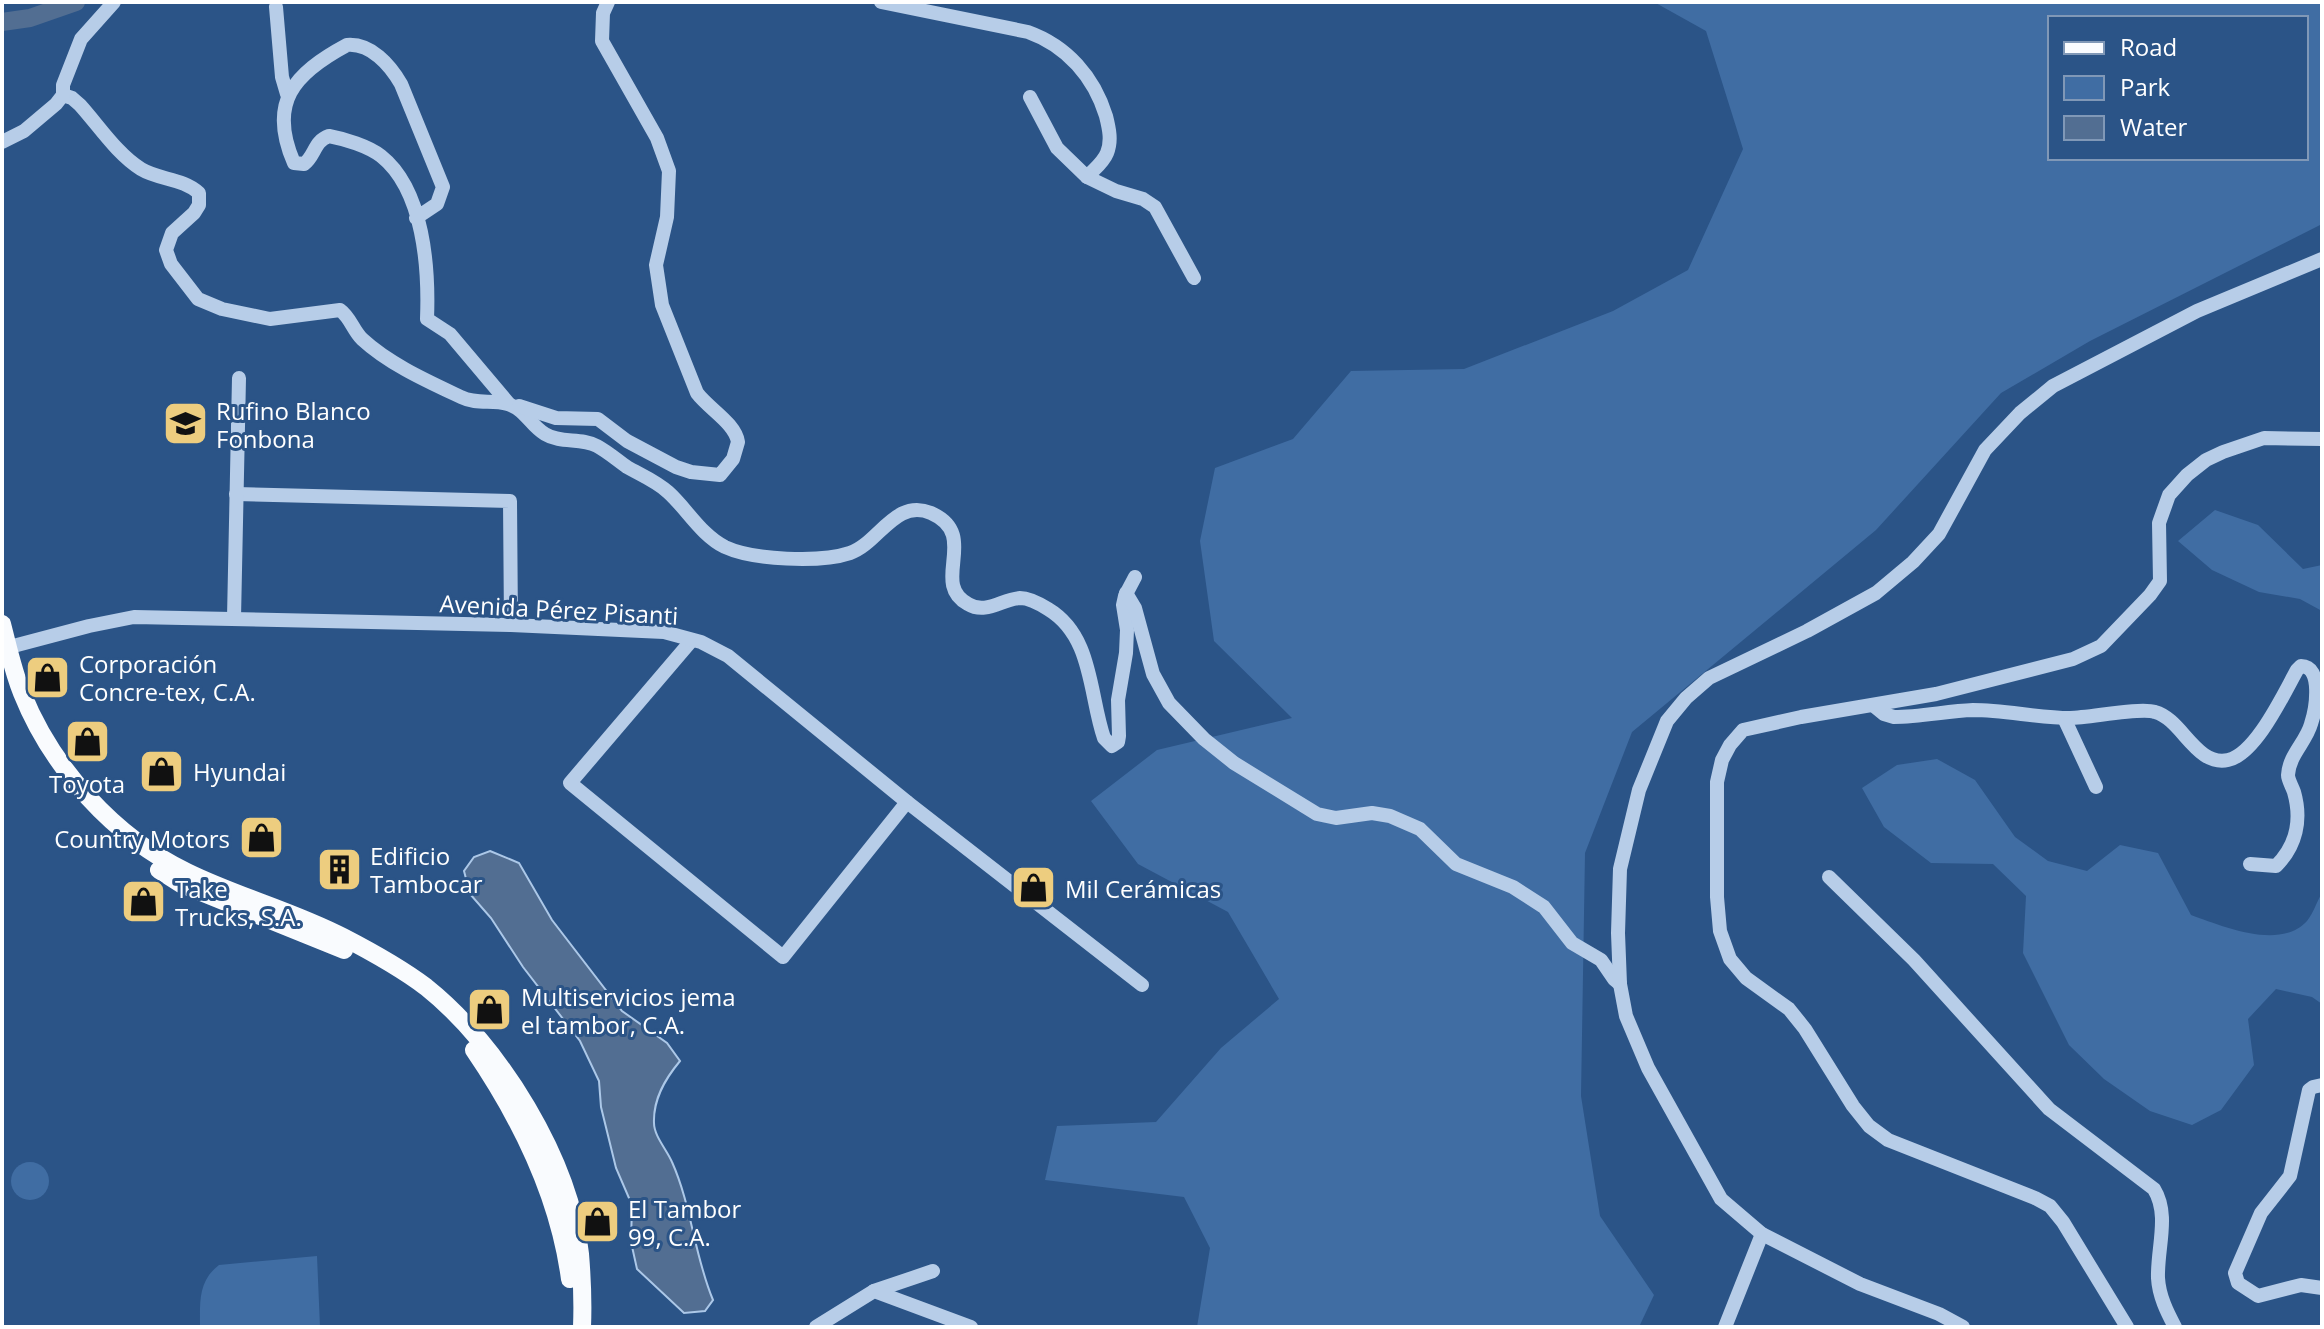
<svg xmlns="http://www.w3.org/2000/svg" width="2324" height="1329" font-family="'Open Sans',sans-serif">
<rect width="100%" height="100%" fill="#2b5487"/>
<g fill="#406da3" fill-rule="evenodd">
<path d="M 1654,2 L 2322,2 L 2322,224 L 2090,341 L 2001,393 L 1876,530 L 1632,732 L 1585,853 L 1581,1096 L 1600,1216 L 1654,1295 L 1639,1327 L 1197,1327 L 1210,1248 L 1184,1197 L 1045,1180 L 1057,1126 L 1156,1122 L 1221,1048 L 1279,999 L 1228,912 L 1138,864 L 1091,801 L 1157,750 L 1292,718 L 1214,641 L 1200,541 L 1215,468 L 1293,439 L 1351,371 L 1464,369 L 1613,311 L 1688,270 L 1743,149 L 1706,31 ZM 2050,18 L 2306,18 L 2306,158 L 2050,158 Z"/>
<path d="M 2215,510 L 2258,525 L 2303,569 L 2322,565 L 2322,611 L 2300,599 L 2259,592 L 2212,570 L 2178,541 Z"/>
<path d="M 1937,759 L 1975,780 L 2015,837 L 2048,861 L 2087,871 L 2120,845 L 2158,853 L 2191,915 C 2222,926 2280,951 2307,921 C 2313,914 2317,901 2322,893 L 2322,1004 L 2312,997 L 2276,989 L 2248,1019 L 2254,1065 L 2221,1110 L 2192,1125 L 2150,1111 L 2104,1079 L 2069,1045 L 2023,953 L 2026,896 L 1993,864 L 1931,863 L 1884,827 L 1862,788 L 1897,765 Z"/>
<circle cx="30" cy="1181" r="19"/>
<path d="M 317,1256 L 320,1327 L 200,1327 C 200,1302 198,1281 219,1265 Z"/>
</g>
<path fill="#526e92" stroke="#acc8e8" stroke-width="2" d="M 490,851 L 519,863 L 552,920 L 622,1011 L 667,1043 L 680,1061 C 665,1079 653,1099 654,1123 C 654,1136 667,1150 672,1162 C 692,1207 694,1255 713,1300 L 705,1311 L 684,1313 L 637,1269 L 631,1242 L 632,1205 L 616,1168 L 601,1107 L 599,1081 L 580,1041 L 523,967 L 491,918 L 470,894 L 464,871 L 474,857 Z"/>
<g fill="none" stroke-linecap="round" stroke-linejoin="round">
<path stroke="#526e92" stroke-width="18" d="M 2,22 L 30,18 L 76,2"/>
<g stroke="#b7cde8" stroke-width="14">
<path d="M 881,2 L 1028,32 C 1067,46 1094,77 1106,116 C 1109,128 1112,141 1107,153 C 1103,163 1094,169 1087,177 L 1057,148 L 1030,97"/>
<path d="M 276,7 L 282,77 L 287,94"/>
<path d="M 63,95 L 72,98 L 80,105 C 99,126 117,154 141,169 C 159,180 183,178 199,193 L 199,205 L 194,213 L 172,233 L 166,250 L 171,264 L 198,299 L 222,309 L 270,319 L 340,310 C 350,317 353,330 362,339 C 389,364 427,381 461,397 C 477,405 492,399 508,404 C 526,410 530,425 545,434 C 561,444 581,437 597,446 C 608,452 617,460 627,467 C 641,475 656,481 668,492 C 687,509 701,535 725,547 C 753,560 820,563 850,553 C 879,543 895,498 931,513 C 981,535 929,583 968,604 C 986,615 1002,599 1020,598 C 1029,598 1040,604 1048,609 C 1093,636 1089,694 1104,738 L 1112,746 L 1118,742 L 1119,736 L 1118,700 L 1126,653 L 1127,630 L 1123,605 L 1125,596 L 1135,577"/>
<path d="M 2,142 L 24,131 L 56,104 L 63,95 L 63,85 L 81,39 L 114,2"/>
<path d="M 1087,177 L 1116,191 L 1143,199 L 1155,207 L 1194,278"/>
<path d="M 416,218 L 437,204 L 443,187 L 401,84 C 390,65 371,43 347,45 C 293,74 268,103 294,163 L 304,164 C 315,156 314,141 329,136 C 345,139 368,146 381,156 C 424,190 429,269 427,319 L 450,334 L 509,404"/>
<path d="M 519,406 L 556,418 L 598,419 L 627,441 L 676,467 L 691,472 L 720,475 L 733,459 L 738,442 C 735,423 709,409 697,393 L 662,305 L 656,265 L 667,217 L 669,171 L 657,138 L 602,41 L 603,13 L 608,2"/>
<path d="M 236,494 L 510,501 L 511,625"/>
<path d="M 1126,593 L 1135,608 L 1153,674 L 1169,703 L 1204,739 L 1234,763 L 1317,814 L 1336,818 L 1372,813 L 1390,816 L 1420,829 L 1456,864 L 1513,887 L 1544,907 L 1572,943 L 1601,960 L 1614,979 L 1620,984"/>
<path d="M 234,618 L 239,378"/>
<path d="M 692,640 L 570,783 L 783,957 L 907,802"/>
<path d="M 2,649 L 89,626 L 134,617 L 511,625 L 664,632 L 701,642 L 728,656 L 907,802 L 1142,985"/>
<path d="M 1873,705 L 1884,714 L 1894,717 C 1921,717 1947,711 1973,710 C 2005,710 2038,718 2070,718 C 2089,718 2140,707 2155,712 C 2182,719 2196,767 2228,760 C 2256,754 2284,693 2297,670 L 2301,666 C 2323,666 2316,709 2311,724 C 2306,742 2289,755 2288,775 C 2288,780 2292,786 2294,792 C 2302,820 2296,846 2276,866 L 2250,864"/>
<path d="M 2064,718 L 2096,787"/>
<path d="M 1829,877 L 1914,960 L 2049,1109 L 2154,1189 C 2170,1215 2157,1248 2158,1278 C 2159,1296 2167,1312 2175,1327"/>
<path d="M 2322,1085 L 2313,1087 L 2309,1090 L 2290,1176 L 2261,1213 L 2235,1273 L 2238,1283 L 2258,1296 L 2301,1285 L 2322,1288"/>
<path d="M 874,1291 L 933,1271"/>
<path d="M 816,1327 L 874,1291 L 971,1327"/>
<path d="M 1725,1327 L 1762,1234"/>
<path d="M 1963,1327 L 1939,1314 L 1860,1284 L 1762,1234 L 1721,1199 L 1648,1068 L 1626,1016 L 1620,984 L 1618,933 L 1620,869 L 1639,790 L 1667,721 L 1686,698 L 1709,678 L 1807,631 L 1876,593 L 1913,562 L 1939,534 L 1985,450 L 2020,413 L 2053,386 L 2197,311 L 2322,259"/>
<path d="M 2127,1327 L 2063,1222 L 2050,1206 L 2035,1198 L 1888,1140 L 1869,1126 L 1853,1106 L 1805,1029 L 1789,1009 L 1746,978 L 1730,959 L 1720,931 L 1717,897 L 1717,782 L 1722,760 L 1730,745 L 1743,730 L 1801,717 L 1936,694 L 2073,659 L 2101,646 L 2150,595 L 2160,581 L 2159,523 L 2169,495 L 2187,475 L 2206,460 L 2223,452 L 2264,438 L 2322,439"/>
</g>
<g stroke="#f9fbfe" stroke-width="18">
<path d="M 2,624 C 8,647 13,671 22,693 C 52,768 114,837 187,872 C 238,897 293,911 343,937 C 372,952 401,968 426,987 C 500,1046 570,1160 580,1254 C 582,1278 583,1303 582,1327"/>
<path d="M 159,870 L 181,884 L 344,950"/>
<path d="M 474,1050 C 521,1119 559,1196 570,1279"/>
</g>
</g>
<defs>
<symbol id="university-square" viewBox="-11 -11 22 22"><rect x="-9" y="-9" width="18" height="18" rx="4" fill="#edcd7f" stroke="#2b5487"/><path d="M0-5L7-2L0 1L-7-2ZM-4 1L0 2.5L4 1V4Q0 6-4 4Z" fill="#111"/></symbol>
<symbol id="shop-square" viewBox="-11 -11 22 22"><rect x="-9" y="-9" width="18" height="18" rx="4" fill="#edcd7f" stroke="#2b5487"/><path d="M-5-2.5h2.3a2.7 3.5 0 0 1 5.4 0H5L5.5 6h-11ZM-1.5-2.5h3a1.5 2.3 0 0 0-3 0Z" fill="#111"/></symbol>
<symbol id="building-square" viewBox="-11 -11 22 22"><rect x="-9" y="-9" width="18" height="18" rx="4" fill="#edcd7f" stroke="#2b5487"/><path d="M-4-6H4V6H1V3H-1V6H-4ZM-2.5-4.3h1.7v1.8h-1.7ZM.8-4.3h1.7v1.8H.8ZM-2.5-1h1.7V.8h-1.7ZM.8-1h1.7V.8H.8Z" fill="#111"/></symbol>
</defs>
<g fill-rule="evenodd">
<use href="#university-square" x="160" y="398" width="51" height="51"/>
<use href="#shop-square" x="22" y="652" width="51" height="51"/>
<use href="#shop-square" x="62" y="716" width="51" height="51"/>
<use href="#shop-square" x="136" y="746" width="51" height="51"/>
<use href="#shop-square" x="236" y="812" width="51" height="51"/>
<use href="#building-square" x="314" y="844" width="51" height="51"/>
<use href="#shop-square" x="1008" y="862" width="51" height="51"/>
<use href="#shop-square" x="118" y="876" width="51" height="51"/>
<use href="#shop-square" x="464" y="984" width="51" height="51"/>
<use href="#shop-square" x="572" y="1196" width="51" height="51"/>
</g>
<g text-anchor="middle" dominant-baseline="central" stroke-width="6" stroke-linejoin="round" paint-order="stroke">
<g font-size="24" fill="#fff" stroke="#2b5487" text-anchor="start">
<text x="216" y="410">Rufino Blanco<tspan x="216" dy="28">Fonbona</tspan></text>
<text x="79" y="663">Corporación<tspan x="79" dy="28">Concre-tex, C.A.</tspan></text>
<text x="193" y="771">Hyundai</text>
<text x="87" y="783" text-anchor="middle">Toyota</text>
<text x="230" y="838" text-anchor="end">Country Motors</text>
<text x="370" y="855">Edificio<tspan x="370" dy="28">Tambocar</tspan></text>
<text x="175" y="888">Take<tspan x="175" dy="28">Trucks, S.A.</tspan></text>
<text x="1065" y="888">Mil Cerámicas</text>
<text x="521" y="996">Multiservicios jema<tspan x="521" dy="28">el tambor, C.A.</tspan></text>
<text x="628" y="1208">El Tambor<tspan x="628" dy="28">99, C.A.</tspan></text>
</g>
<g font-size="24" fill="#fff" stroke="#2b5487">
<text transform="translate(559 609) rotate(3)">Avenida Pérez Pisanti</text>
</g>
</g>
<rect width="2324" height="1329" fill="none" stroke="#ffffff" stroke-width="8"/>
<rect x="2048" y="16" width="260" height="144" fill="#2b5487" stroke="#8098b7" stroke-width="2"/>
<rect x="2064" y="42" width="40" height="12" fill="#f9fbfe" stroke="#8098b7" stroke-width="2"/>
<text x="2120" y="56" font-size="24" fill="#ffffff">Road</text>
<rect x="2064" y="76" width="40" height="24" fill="#406da3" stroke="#8098b7" stroke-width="2"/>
<text x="2120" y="96" font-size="24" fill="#ffffff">Park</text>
<rect x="2064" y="116" width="40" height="24" fill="#526e92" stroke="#8098b7" stroke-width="2"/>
<text x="2120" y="136" font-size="24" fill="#ffffff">Water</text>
</svg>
